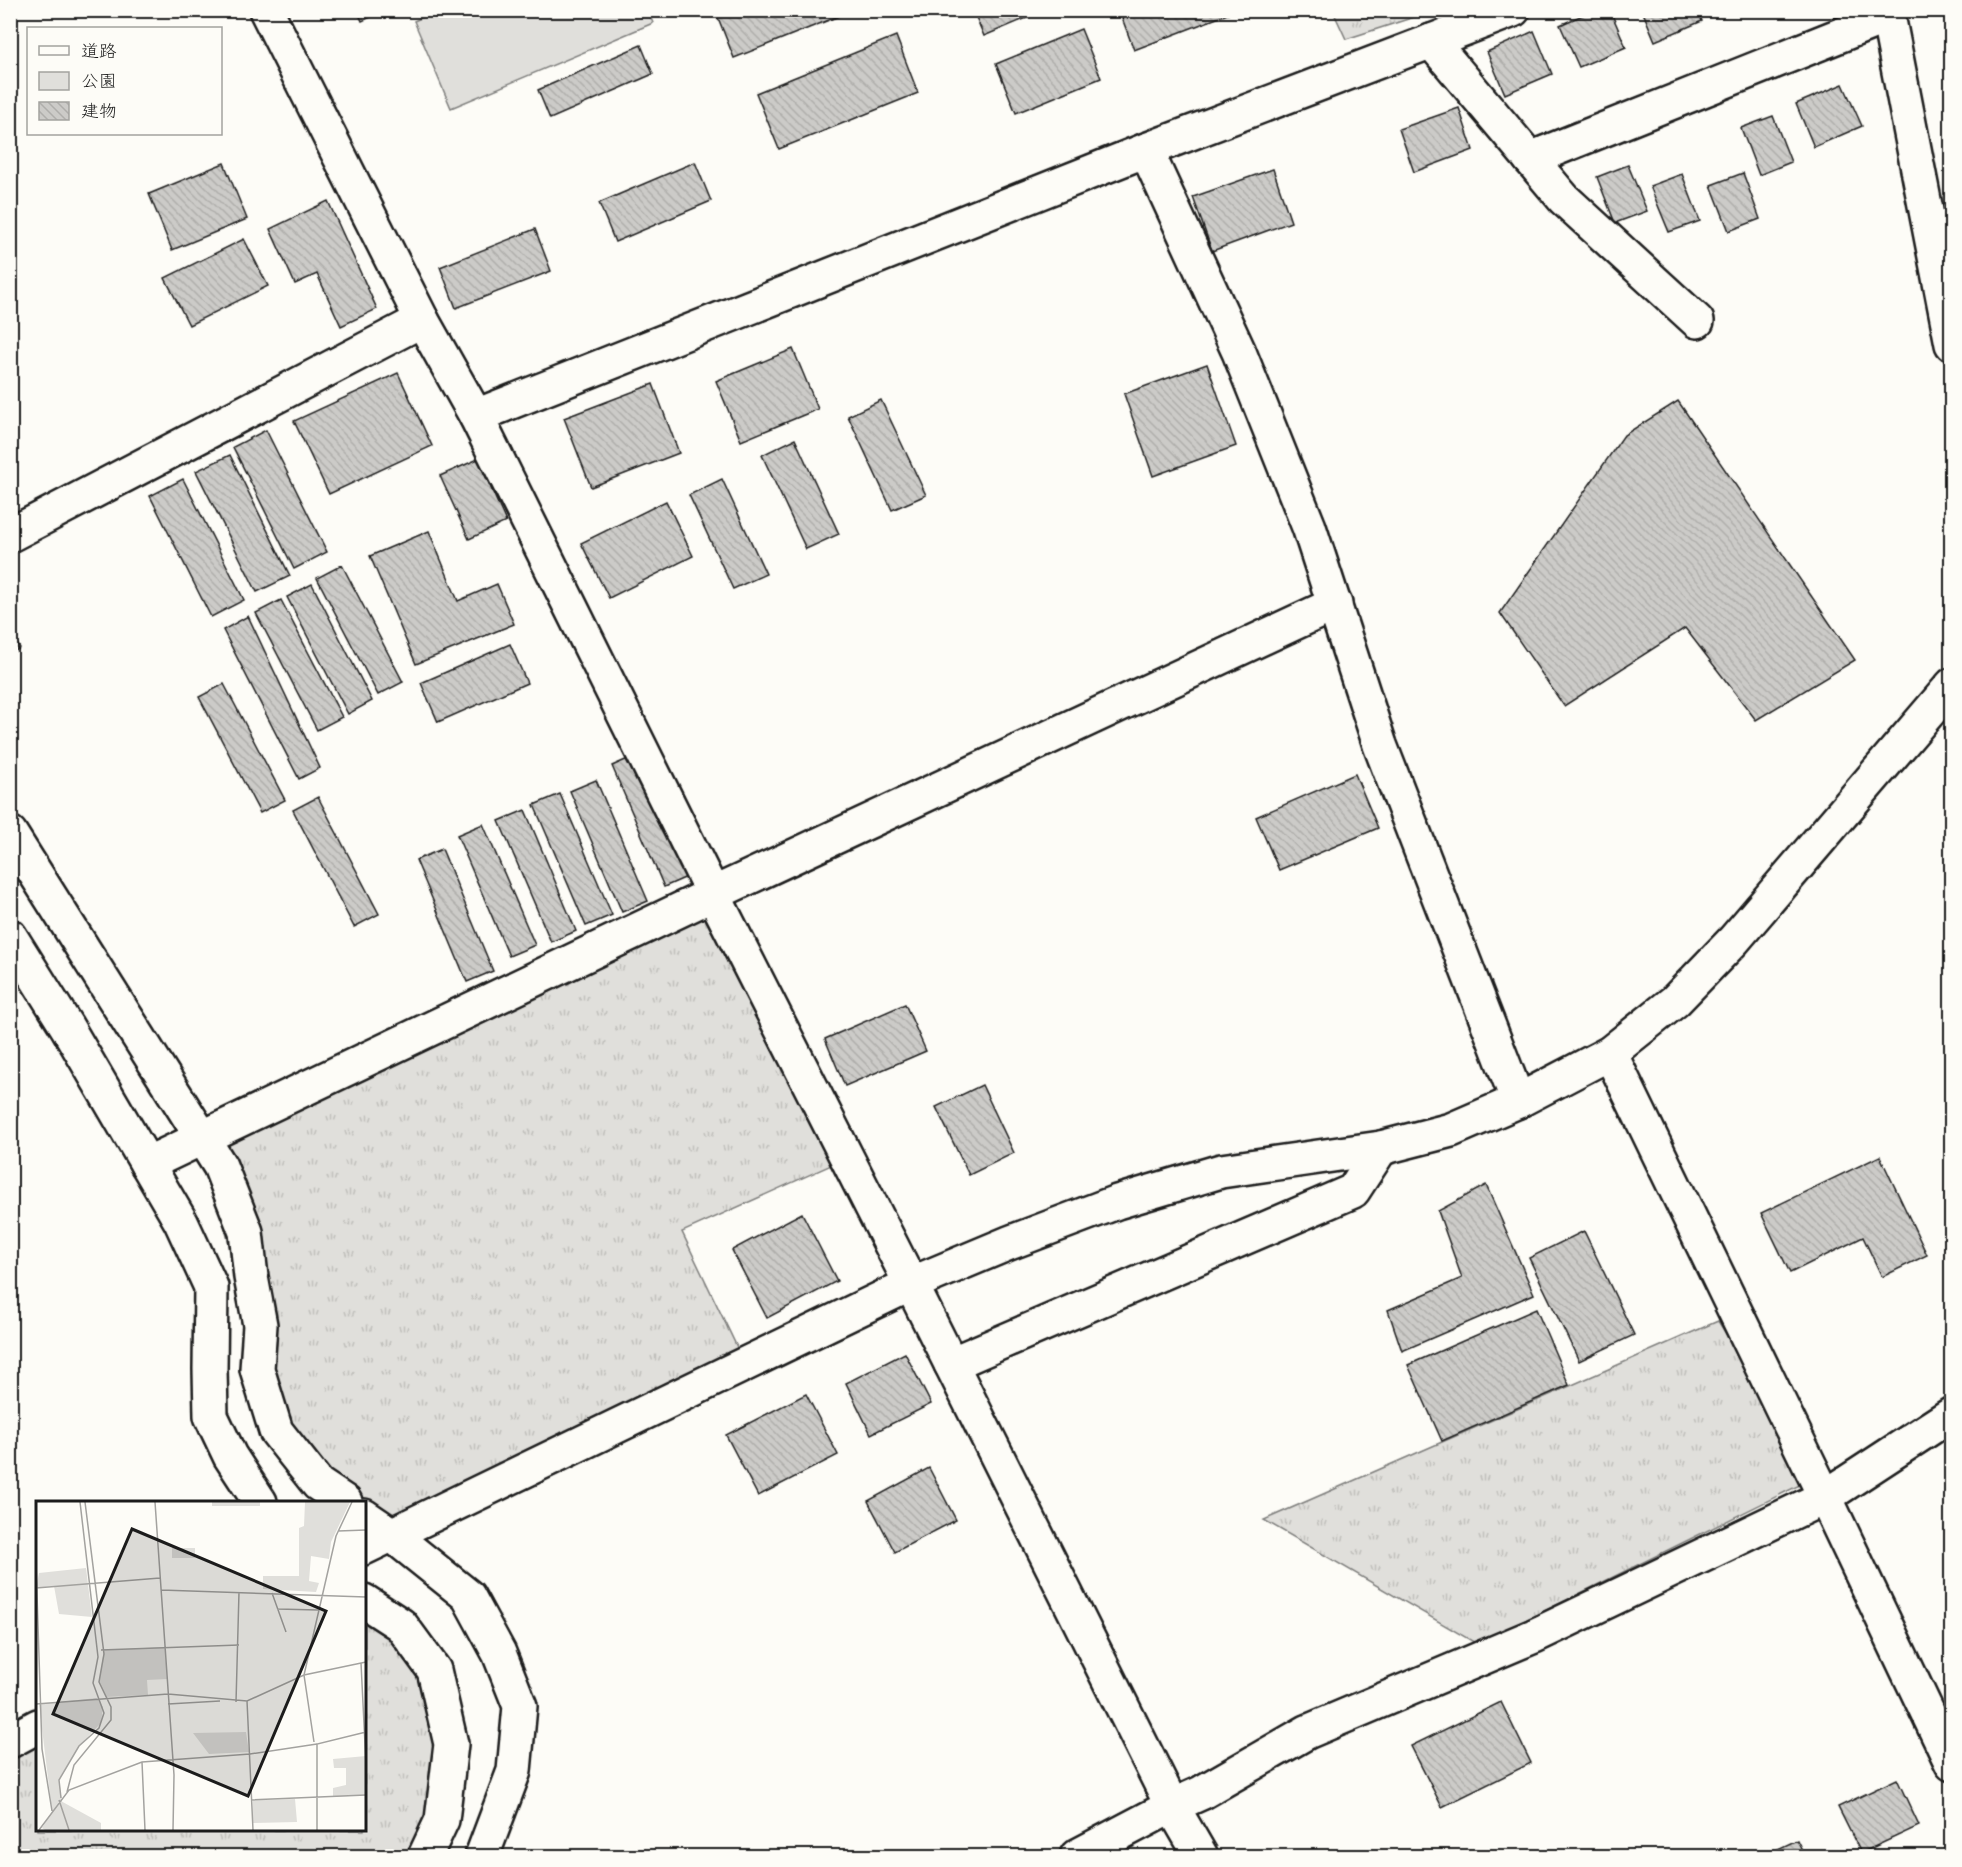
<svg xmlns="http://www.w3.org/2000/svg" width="1962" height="1867" font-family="Mali,'Klee One',sans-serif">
<defs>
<pattern id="grass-tufts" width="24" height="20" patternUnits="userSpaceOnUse" patternTransform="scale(1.5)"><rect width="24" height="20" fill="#e0dfdb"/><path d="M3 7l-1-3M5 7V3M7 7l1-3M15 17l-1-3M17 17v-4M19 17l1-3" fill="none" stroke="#c0bfbb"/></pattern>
<pattern id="building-back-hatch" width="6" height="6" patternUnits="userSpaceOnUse" patternTransform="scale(1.5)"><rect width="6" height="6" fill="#cccbc8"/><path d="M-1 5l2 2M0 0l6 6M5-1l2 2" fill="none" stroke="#afaeab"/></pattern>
</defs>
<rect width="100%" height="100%" fill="#fdfcf7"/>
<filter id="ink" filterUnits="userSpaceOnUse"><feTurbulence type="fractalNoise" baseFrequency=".0167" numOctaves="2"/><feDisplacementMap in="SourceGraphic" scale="12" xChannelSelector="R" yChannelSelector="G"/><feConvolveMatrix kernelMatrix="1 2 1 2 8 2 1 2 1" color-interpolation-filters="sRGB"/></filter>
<g filter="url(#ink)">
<g fill="url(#grass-tufts)" stroke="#7e7e7c" stroke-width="1.5">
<path d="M 1333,11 L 1433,11 L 1346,39 Z"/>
<path d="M 713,894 L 847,1158 L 682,1232 L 745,1364 L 392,1535 L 276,1431 L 202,1137 Z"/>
<path d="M 1718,1321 L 1816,1477 L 1477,1644 L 1264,1520 Z"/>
<path d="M 365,1601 L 440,1698 L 421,1856 L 11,1856 L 10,1741 L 37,1726 L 38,1830 L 364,1830 Z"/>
</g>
<path fill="#e0dfdb" stroke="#7e7e7c" stroke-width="1.5" d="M 440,10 L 648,11 L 653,23 L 451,108 L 414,21 Z"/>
<g fill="url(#building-back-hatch)" stroke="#1c1c1c" stroke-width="1.5">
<path d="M 357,10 L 386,10 L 362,21 Z"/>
<path d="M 715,10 L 854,10 L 734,58 Z"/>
<path d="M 973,10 L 1046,10 L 984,36 Z"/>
<path d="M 1119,10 L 1238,10 L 1134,50 Z"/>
<path d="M 1594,10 L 1610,10 L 1626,47 L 1579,67 L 1560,25 Z"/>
<path d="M 1642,10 L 1698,10 L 1702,21 L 1655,41 Z"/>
<path d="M 1081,29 L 1101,78 L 1016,113 L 996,64 Z"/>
<path d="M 1534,31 L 1552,74 L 1505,94 L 1487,52 Z"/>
<path d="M 896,36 L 918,93 L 779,149 L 756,93 Z"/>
<path d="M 641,45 L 653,74 L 550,119 L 538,90 Z"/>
<path d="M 1843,84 L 1862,126 L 1814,147 L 1796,104 Z"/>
<path d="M 1459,108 L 1473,150 L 1414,172 L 1399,129 Z"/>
<path d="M 1773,116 L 1791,162 L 1759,175 L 1741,128 Z"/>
<path d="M 695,162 L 711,201 L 615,242 L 599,203 Z"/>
<path d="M 224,163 L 247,219 L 172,250 L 149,194 Z"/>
<path d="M 1628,165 L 1647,211 L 1615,223 L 1597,177 Z"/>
<path d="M 1273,169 L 1291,222 L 1212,251 L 1193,197 Z"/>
<path d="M 1743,173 L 1760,219 L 1729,231 L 1711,185 Z"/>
<path d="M 1682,174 L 1700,221 L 1669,232 L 1650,186 Z"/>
<path d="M 328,201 L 377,309 L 341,326 L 317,274 L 295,284 L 270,229 Z"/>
<path d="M 535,229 L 551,271 L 456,308 L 440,267 Z"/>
<path d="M 244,239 L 268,286 L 189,325 L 165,278 Z"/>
<path d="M 793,349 L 818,409 L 741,441 L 716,381 Z"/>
<path d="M 1207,364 L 1236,446 L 1153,476 L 1124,394 Z"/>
<path d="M 398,373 L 432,446 L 329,494 L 294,421 Z"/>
<path d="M 653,384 L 679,453 L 591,487 L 564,418 Z"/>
<path d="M 881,400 L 926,495 L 892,510 L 848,416 Z"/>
<path d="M 1678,401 L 1855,660 L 1756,720 L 1685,628 L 1564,706 L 1500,613 L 1624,435 Z"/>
<path d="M 266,430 L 327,552 L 294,569 L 233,447 Z"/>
<path d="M 795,439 L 839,534 L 806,549 L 762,455 Z"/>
<path d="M 230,455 L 290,576 L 257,592 L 196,471 Z"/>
<path d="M 478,459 L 506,522 L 469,539 L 440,476 Z"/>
<path d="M 183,479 L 244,600 L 211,617 L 150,496 Z"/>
<path d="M 722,479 L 766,574 L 733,589 L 689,495 Z"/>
<path d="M 666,501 L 693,556 L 609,598 L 581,543 Z"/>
<path d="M 429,531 L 458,601 L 497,584 L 514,624 L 416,664 L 370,556 Z"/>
<path d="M 342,565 L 403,682 L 378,695 L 317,578 Z"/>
<path d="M 312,584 L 372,701 L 348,714 L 287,597 Z"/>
<path d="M 281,600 L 342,717 L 317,730 L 256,613 Z"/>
<path d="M 248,616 L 320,768 L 299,779 L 223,630 Z"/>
<path d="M 10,633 L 20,648 L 10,654 Z"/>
<path d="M 510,644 L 527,683 L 438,722 L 421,683 Z"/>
<path d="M 224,684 L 285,800 L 260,813 L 199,697 Z"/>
<path d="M 637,755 L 689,876 L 664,887 L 612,766 Z"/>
<path d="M 1355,774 L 1378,828 L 1279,870 L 1256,817 Z"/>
<path d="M 596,780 L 648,901 L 622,912 L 570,791 Z"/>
<path d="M 560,794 L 612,915 L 586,926 L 534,805 Z"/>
<path d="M 318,797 L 379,914 L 354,927 L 293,810 Z"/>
<path d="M 525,810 L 576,931 L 551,942 L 499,821 Z"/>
<path d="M 483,824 L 535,945 L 509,956 L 457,835 Z"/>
<path d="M 442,849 L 493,971 L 467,982 L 416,860 Z"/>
<path d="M 905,1004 L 926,1051 L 845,1086 L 825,1039 Z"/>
<path d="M 982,1085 L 1014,1153 L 969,1175 L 936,1107 Z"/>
<path d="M 1880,1156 L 1927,1255 L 1882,1277 L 1863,1237 L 1790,1273 L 1761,1213 Z"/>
<path d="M 1486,1185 L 1534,1294 L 1402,1351 L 1388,1310 L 1462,1278 L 1438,1211 Z"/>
<path d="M 802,1213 L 837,1281 L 767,1318 L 732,1250 Z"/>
<path d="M 1584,1231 L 1634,1335 L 1579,1361 L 1529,1258 Z"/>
<path d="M 1536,1309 L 1569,1385 L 1442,1441 L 1408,1365 Z"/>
<path d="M 905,1353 L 931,1404 L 871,1434 L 846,1383 Z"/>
<path d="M 806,1394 L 838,1455 L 758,1496 L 726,1435 Z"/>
<path d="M 929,1468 L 956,1520 L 895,1552 L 868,1501 Z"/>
<path d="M 1501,1702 L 1531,1763 L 1442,1807 L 1411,1746 Z"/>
<path d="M 1897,1779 L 1919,1826 L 1861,1853 L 1838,1807 Z"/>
<path d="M 1797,1840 L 1805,1856 L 1763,1856 Z"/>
</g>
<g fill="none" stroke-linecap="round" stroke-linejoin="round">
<defs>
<g id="minor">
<path d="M 1887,10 L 1952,344"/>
<path d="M 1431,41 L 1564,199 L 1697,321"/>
<path d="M 1146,150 L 1239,352 L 1309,527 L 1380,745 L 1518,1101"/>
<path d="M 1530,159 L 1888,16"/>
<path d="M 476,416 L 1146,150 L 1513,10"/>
<path d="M 10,535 L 422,320"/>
<path d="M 10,833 L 220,1166 L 246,1232 L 251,1277 L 260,1325 L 257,1369 L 276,1431 L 318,1484 L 345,1502"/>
<path d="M 10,936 L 67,1027 L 181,1222 L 211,1287 L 210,1369 L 211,1416 L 230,1456 L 260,1502"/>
<path d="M 1610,1053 L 1825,1497 L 1952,1764"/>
<path d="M 147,1164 L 713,894 L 1335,604"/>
<path d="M 364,1516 L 392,1535 L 468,1596 L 499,1653 L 520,1706 L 514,1771 L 482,1856"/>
<path d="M 364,1601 L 401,1625 L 434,1670 L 451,1744 L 442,1820 L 425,1856"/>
<path d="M 1201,1856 L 1172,1806 L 1201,1793 L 1307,1732 L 1534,1636 L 1825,1497 L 1952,1414"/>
</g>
<g id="tertiary">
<path d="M 266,10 L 422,320 L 476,416 L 713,894 L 911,1284 L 1172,1806 L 1077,1856"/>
<path d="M 951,1364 L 1353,1191 L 1381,1148"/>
<path d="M 364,1548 L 911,1284 L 1009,1243 L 1117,1202 L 1221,1171 L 1381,1148 L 1451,1130 L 1518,1101 L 1610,1053 L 1675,1001 L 1734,940 L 1952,685"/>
<path d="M 10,1741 L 38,1726"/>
</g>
</defs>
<use href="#minor" stroke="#1c1c1c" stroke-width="38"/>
<use href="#tertiary" stroke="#1c1c1c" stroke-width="38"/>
<use href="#minor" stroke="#fdfcf7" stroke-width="33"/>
<use href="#tertiary" stroke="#fdfcf7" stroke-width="33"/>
</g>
</g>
<g transform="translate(36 1501)">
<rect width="330" height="330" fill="#fdfcf7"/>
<path d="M 176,1 L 224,1 L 224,5 L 176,5 ZM 269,1 L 314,1 L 295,41 L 293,58 L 275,55 L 273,80 L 283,82 L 280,91 L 227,88 L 227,75 L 263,75 L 263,27 L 268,25 ZM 50,67 L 56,116 L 23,113 L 18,85 L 0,87 L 3,72 ZM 129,146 L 131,178 L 111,179 L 112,194 L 70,196 L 63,181 L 68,149 ZM 61,197 L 67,206 L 65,222 L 43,245 L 23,278 L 26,301 L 16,310 L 3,203 ZM 210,231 L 213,251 L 173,253 L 157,232 ZM 330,255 L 330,294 L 297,296 L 297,287 L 310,284 L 310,267 L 298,267 L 297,258 ZM 259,298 L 261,321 L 216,322 L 217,299 Z" fill="#e0dfdb"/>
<path d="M 23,299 L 65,322 L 65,329 L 9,329 L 6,327 Z" fill="#e0dfdb"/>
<path d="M 136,47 L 159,47 L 159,57 L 136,57 Z" fill="#e0dfdb"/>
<path fill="none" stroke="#a3a29f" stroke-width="1.5" d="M 119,1 L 138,274 L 137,329M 302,30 L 330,29M 0,62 L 6,248 L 16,310M 0,87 L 124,77M 125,89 L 330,96M 236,92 L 250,131M 241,108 L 282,109M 65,149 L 203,144M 325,162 L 330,264M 211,200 L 217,329M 200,201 L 203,91M 0,203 L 132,193 L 211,200 L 268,174 L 330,161M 132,203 L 184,200M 278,241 L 268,174 L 300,35 L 316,1M 106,261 L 109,329M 31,291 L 38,264 L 75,219 L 75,206 L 63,181 L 68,153 L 49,1M 25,297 L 23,279 L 43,245 L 63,227 L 68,212 L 57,182 L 62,156 L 44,1M 23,299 L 33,329M 215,299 L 330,294M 3,329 L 33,289 L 106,261 L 214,253 L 281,243M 281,329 L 281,243 L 330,231"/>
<path fill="#1c1c1c" fill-opacity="0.15" stroke="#1c1c1c" stroke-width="3" d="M 96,28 L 290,110 L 212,295 L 17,213 Z"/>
<rect width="330" height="330" fill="none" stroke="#1c1c1c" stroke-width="3"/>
</g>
<rect width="1962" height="1867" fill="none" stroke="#fdfcf7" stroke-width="36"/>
<rect x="18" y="18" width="1926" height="1831" fill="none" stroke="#1c1c1c" stroke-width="2" filter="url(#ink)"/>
<rect x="27" y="27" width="195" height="108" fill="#fdfcf7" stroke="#a3a29f" stroke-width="1.5"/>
<rect x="39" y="46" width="30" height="9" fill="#fdfcf7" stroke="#a3a29f" stroke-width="1.5"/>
<text x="81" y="57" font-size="18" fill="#1c1c1c">道路</text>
<rect x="39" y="72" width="30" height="18" fill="#e0dfdb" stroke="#a3a29f" stroke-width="1.5"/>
<text x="81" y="87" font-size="18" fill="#1c1c1c">公園</text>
<rect x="39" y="102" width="30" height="18" fill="url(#building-back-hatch)" stroke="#a3a29f" stroke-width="1.5"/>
<text x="81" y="117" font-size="18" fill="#1c1c1c">建物</text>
</svg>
